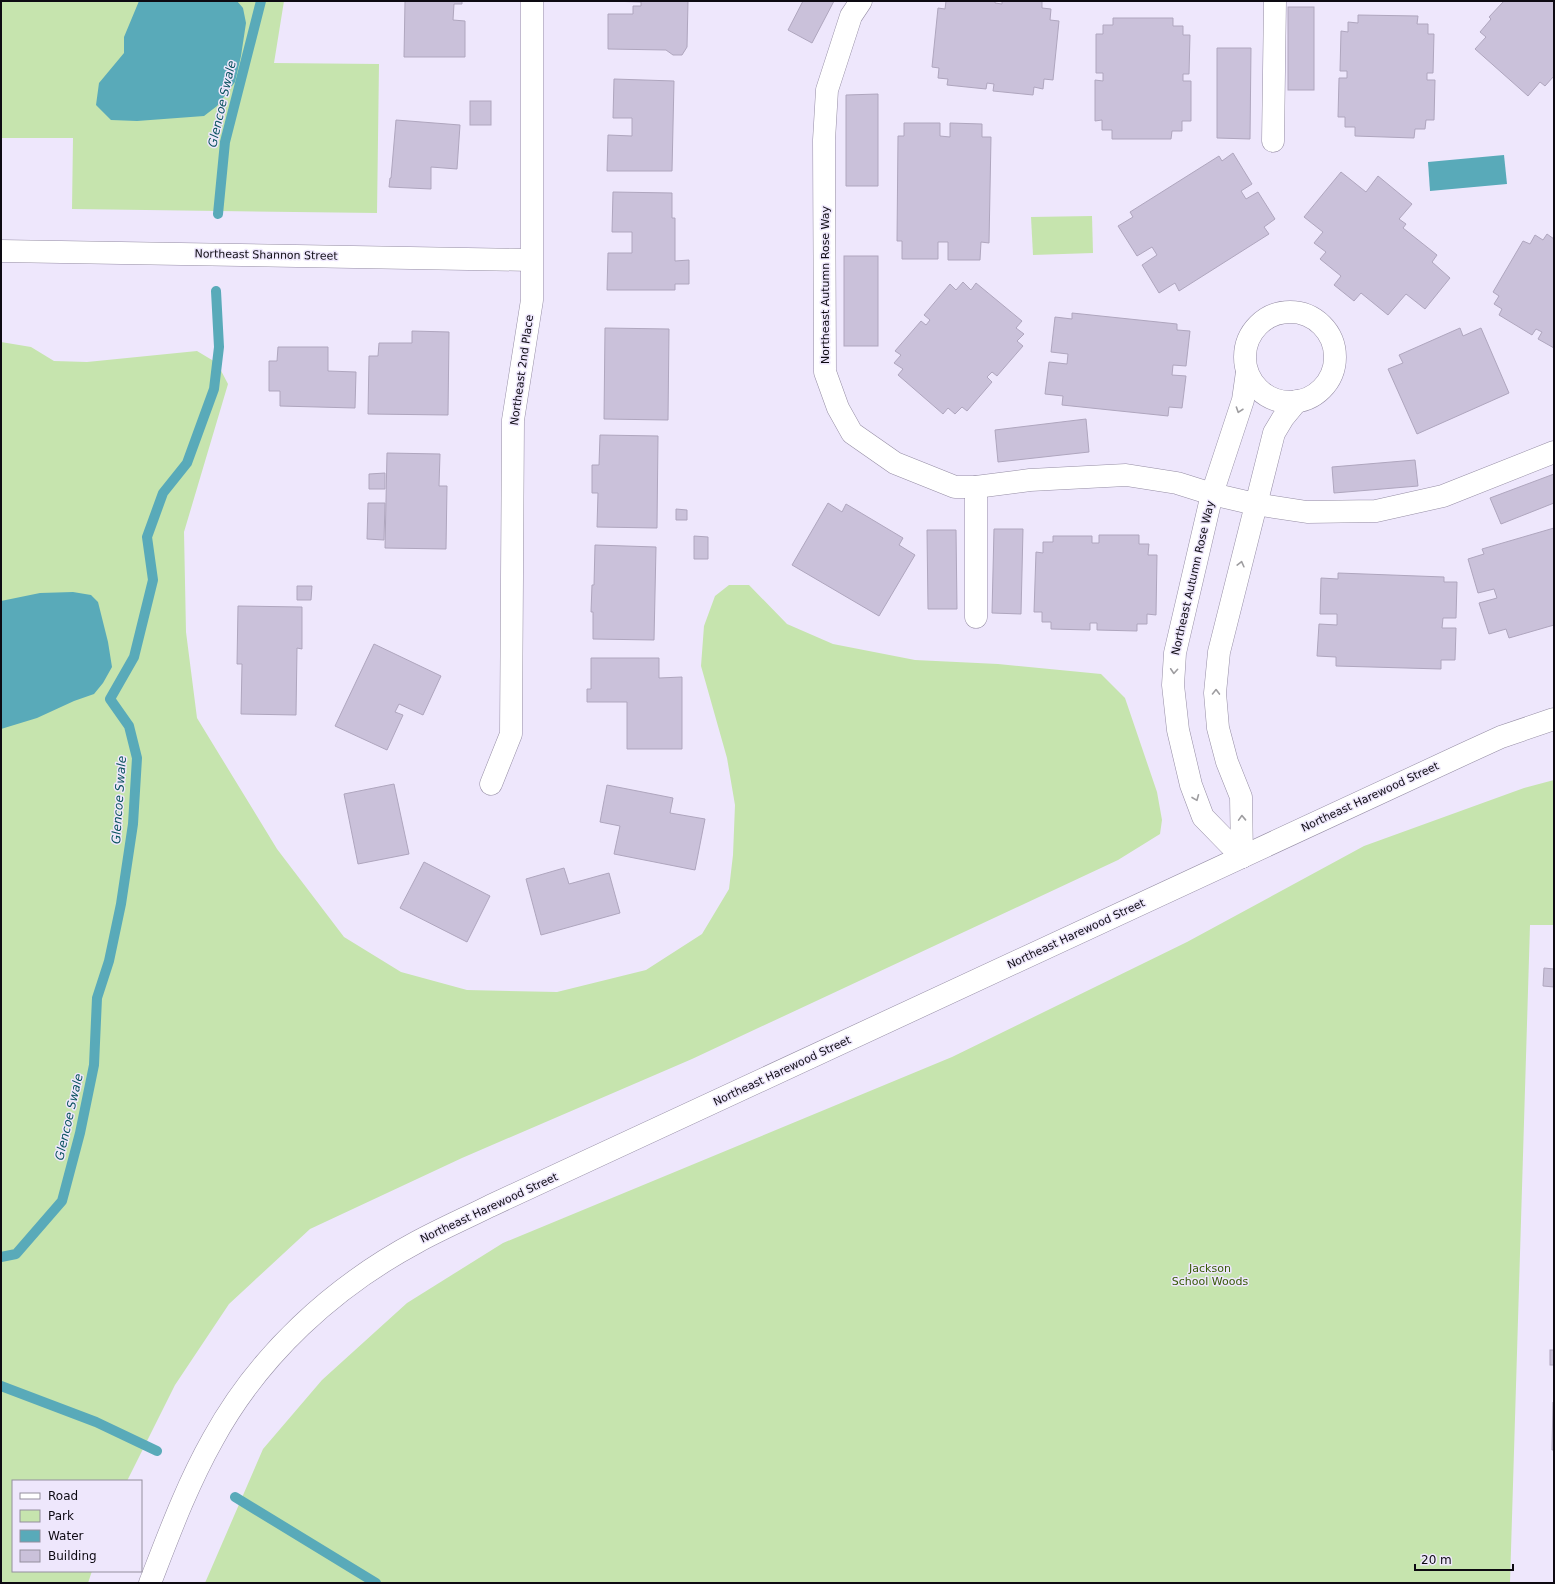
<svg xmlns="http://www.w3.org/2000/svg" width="1555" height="1584" font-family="'DejaVu Sans',sans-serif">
<rect width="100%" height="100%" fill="#eee7fc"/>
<g fill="#c6e4ae">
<path d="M 1,1 L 284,1 L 274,63 L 379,64 L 377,213 L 72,209 L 73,138 L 1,138 Z"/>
<path d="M 1092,216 L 1093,253 L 1033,255 L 1031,217 Z"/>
<path d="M 1,342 L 31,347 L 54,361 L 87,362 L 197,351 L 217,363 L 228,384 L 184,532 L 186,632 L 197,718 L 277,849 L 344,937 L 401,972 L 467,990 L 557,992 L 646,970 L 702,934 L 729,889 L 733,855 L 735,805 L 727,758 L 701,666 L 704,626 L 715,596 L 729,585 L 749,585 L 787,624 L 833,644 L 915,660 L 998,664 L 1101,674 L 1125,698 L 1157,792 L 1162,820 L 1160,834 L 1118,860 L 692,1059 L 462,1158 L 310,1229 L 229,1304 L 175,1385 L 127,1481 L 13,1481 L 13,1571 L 92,1571 L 88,1583 L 1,1583 Z"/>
<path d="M 1554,780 L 1554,925 L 1530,925 L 1510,1583 L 205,1583 L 263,1449 L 322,1380 L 407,1303 L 503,1243 L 952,1057 L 1187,942 L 1364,846 L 1524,788 Z"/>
</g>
<g fill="#59aab9">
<path d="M 139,1 L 237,1 L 243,8 L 246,23 L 241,56 L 235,82 L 217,106 L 204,116 L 137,121 L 111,120 L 96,105 L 99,83 L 124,53 L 124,37 Z"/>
<path d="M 1504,155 L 1507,184 L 1430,191 L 1428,162 Z"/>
<path d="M 73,592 L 91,595 L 98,602 L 108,642 L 112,667 L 103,683 L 94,694 L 74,701 L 37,718 L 1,729 L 1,601 L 40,593 Z"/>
</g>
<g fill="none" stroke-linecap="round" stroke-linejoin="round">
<g stroke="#59aab9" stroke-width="10">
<path d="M 218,214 L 225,142 L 261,1"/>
<path d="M 1,1257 L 16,1254 L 62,1201 L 80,1133 L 94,1065 L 97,998 L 109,961 L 121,904 L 133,824 L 137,758 L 129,726 L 110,699 L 134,657 L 153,580 L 147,537 L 163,493 L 187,463 L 214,389 L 219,347 L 216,291"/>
<path d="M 1,1386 L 96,1422 L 157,1451"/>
<path d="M 235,1497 L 376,1583"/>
</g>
</g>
<g fill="#cac1da" stroke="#afa6be">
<path d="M 405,1 L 462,1 L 462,4 L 454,4 L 453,20 L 465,21 L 465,57 L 404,57 Z"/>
<path d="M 609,1 L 688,1 L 687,47 L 682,55 L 673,55 L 666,50 L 608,49 L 608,14 L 633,14 L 633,6 L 641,6 L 641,2 Z"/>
<path d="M 803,1 L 834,1 L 812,43 L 788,30 Z"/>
<path d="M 946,1 L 995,1 L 995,3 L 1002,4 L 1002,1 L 1042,1 L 1042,8 L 1051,9 L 1050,20 L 1059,21 L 1053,80 L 1044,79 L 1043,89 L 1034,87 L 1033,95 L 993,91 L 994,84 L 987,83 L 986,89 L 947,85 L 948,79 L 938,78 L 939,68 L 932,67 L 938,8 L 945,9 Z"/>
<path d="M 1504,1 L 1554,1 L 1554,76 L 1545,86 L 1540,82 L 1528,96 L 1475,49 L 1486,37 L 1480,32 L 1491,19 L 1489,17 Z"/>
<rect x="1288" y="7" width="26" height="83"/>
<path d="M 1358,15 L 1418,16 L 1417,24 L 1428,24 L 1428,34 L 1434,34 L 1433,73 L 1427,73 L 1427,80 L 1435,80 L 1434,120 L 1426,120 L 1425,129 L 1415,129 L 1414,138 L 1355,136 L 1355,127 L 1345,127 L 1345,117 L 1338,117 L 1339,78 L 1347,78 L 1347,71 L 1340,71 L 1341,31 L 1348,32 L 1348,22 L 1358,23 Z"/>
<path d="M 1113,18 L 1173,18 L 1173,26 L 1183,26 L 1183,35 L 1190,35 L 1189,74 L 1183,74 L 1183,81 L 1191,81 L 1191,121 L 1182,121 L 1182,131 L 1172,131 L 1171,139 L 1112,139 L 1112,130 L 1102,130 L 1102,120 L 1095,121 L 1095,80 L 1103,81 L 1103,73 L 1096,73 L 1096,34 L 1103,34 L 1103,25 L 1113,25 Z"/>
<path d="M 1217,48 L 1251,48 L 1250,139 L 1217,138 Z"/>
<path d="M 614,79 L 674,81 L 672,171 L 607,171 L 608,135 L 632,136 L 632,118 L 613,118 Z"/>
<path d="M 878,94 L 878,186 L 846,186 L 846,95 Z"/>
<rect x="470" y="101" width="21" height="24"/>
<path d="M 396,120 L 460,125 L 457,169 L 431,167 L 431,189 L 389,187 L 390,178 L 391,178 Z"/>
<path d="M 904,123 L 940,123 L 940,136 L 950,137 L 950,123 L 982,124 L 982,137 L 991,137 L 989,243 L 981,242 L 980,260 L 948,260 L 948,242 L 938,242 L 938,259 L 902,259 L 902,241 L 897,241 L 898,136 L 904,136 Z"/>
<path d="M 1233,153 L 1252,184 L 1241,191 L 1246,199 L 1258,192 L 1275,219 L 1264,227 L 1269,234 L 1179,291 L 1175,283 L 1159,293 L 1142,265 L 1157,255 L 1152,247 L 1137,256 L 1118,226 L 1133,217 L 1130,212 L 1219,156 L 1222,161 Z"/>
<path d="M 1341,172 L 1366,192 L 1378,176 L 1412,204 L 1399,219 L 1406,224 L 1403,228 L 1437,255 L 1432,262 L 1450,278 L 1425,309 L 1406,294 L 1388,315 L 1361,293 L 1354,301 L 1334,285 L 1341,276 L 1320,259 L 1326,252 L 1314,243 L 1323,232 L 1304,217 Z"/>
<path d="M 613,192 L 672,193 L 672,218 L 675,218 L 675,261 L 689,260 L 689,284 L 675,284 L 675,290 L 607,290 L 608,253 L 632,253 L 632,232 L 612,232 Z"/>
<path d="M 1547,234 L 1554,239 L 1554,348 L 1538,339 L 1542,332 L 1536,329 L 1532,335 L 1499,315 L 1502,309 L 1494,304 L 1499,296 L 1493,292 L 1523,241 L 1530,244 L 1535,235 L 1543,240 Z"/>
<rect x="844" y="256" width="34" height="90"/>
<path d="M 963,282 L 971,290 L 976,283 L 1022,321 L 1016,328 L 1024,334 L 1017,341 L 1023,346 L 997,376 L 992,372 L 987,377 L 992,382 L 967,411 L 962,407 L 955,414 L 948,408 L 943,414 L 898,375 L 903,369 L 894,363 L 901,355 L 895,351 L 921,321 L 926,325 L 930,320 L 924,315 L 950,284 L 956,290 Z"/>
<path d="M 1072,313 L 1177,324 L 1177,330 L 1190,331 L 1186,366 L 1173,365 L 1172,375 L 1186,376 L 1182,408 L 1169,407 L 1168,416 L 1062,405 L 1063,396 L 1045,394 L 1049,362 L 1067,364 L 1068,354 L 1051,352 L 1055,317 L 1072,319 Z"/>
<path d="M 605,328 L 669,329 L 668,420 L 604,419 Z"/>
<path d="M 1460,328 L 1463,336 L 1481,328 L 1509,393 L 1417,434 L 1388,369 L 1403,363 L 1399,355 Z"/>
<path d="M 412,331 L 449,332 L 448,415 L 368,414 L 369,356 L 378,356 L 379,343 L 412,343 Z"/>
<path d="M 278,347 L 328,347 L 328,371 L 356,372 L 355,408 L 280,406 L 280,391 L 269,391 L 269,361 L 277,361 Z"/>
<path d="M 1086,419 L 1089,452 L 998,462 L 995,430 Z"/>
<path d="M 600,435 L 658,436 L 657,528 L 597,527 L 598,493 L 592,493 L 592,465 L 599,465 Z"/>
<path d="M 387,453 L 440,454 L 439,486 L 447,486 L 446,549 L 385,548 Z"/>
<path d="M 1415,460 L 1418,486 L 1334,493 L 1332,467 Z"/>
<path d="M 385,473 L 385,489 L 369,489 L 369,474 Z"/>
<path d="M 1554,474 L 1554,503 L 1501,524 L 1490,498 Z"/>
<path d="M 368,503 L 385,503 L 384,540 L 367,539 Z"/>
<path d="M 828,503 L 842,512 L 846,504 L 903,538 L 899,545 L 915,555 L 879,616 L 792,565 Z"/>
<path d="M 676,509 L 687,510 L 687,520 L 676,520 Z"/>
<path d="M 1554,528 L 1554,625 L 1509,638 L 1506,629 L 1489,634 L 1479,603 L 1497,598 L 1494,589 L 1478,593 L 1468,559 L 1484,554 L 1482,549 Z"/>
<path d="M 994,529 L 1023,529 L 1021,614 L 992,613 Z"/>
<path d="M 927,530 L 956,530 L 957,609 L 928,609 Z"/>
<path d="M 1099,535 L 1139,535 L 1139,544 L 1149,544 L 1148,555 L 1157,555 L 1156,615 L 1147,614 L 1147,624 L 1137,624 L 1137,631 L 1097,630 L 1097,623 L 1090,623 L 1090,630 L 1051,629 L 1051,622 L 1042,622 L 1042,612 L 1034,612 L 1036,552 L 1043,553 L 1043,542 L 1053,542 L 1053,536 L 1092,536 L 1092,543 L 1099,543 Z"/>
<path d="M 694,536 L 708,537 L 708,559 L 694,559 Z"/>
<path d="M 595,545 L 656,547 L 654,640 L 593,639 L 593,612 L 591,612 L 592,585 L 594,585 Z"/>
<path d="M 1338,573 L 1444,577 L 1444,582 L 1457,582 L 1456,618 L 1443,618 L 1442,628 L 1456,628 L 1455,660 L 1441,660 L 1441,669 L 1336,666 L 1336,657 L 1317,656 L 1319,624 L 1337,625 L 1337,614 L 1320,614 L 1321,578 L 1338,579 Z"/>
<path d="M 297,586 L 312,586 L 311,600 L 297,600 Z"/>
<path d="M 238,606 L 302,607 L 302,649 L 297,648 L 296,715 L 241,714 L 242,664 L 237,664 Z"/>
<path d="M 374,644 L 441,676 L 423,715 L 399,704 L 395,712 L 403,715 L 387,750 L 335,726 Z"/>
<path d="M 591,658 L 659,658 L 659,678 L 682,677 L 682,749 L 627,749 L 627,702 L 587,702 L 587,689 L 591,689 Z"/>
<path d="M 394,784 L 409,854 L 358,864 L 344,794 Z"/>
<path d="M 607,785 L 673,798 L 670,813 L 705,819 L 695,870 L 614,854 L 620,826 L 600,822 Z"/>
<path d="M 424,862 L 490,896 L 467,942 L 400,908 Z"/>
<path d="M 564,868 L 569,884 L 609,873 L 620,913 L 541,935 L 526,879 Z"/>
<path d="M 1544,968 L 1554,969 L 1554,987 L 1543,986 Z"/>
<rect x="1550" y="1350" width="4" height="15"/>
<path d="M 1553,1402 L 1554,1402 L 1554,1450 L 1552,1450 Z"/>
</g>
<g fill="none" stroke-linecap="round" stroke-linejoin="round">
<defs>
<g id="minor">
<path d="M 861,1 L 851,16 L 827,90 L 824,140 L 825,372 L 838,408 L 852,433 L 895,463 L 955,487 L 976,487 L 1030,480 L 1126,475 L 1177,483 L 1212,494 L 1255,504 L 1307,512 L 1376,511 L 1443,496 L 1554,452"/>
<path d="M 1273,141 L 1275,1"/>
<path d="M 1,251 L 531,260"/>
<circle cx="1290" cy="357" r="45"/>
<path d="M 976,487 L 976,617"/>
<path d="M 491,784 L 511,734 L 513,420 L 532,300 L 532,1"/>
<path d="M 1242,857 L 1203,817 L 1191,785 L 1178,730 L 1173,685 L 1175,653 L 1212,494 L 1243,400 L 1247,372"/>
<path d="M 1242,857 L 1241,797 L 1227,762 L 1218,728 L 1215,693 L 1219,652 L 1274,433 L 1283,418 L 1297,401"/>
<path d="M 150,1583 C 169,1534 187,1485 213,1439 C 259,1355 333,1287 417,1242 C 441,1229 466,1218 490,1206 L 1466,753 L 1501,737 L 1554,719"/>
</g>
</defs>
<use href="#minor" stroke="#958da4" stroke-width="23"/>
<use href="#minor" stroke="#fff" stroke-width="22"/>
</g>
<defs><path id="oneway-chevron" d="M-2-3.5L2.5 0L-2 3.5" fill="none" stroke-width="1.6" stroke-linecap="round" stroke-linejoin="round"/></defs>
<g stroke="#9e9da0">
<use href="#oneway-chevron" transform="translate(1239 410) rotate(109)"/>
<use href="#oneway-chevron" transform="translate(1241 564) rotate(-76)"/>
<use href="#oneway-chevron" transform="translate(1174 671) rotate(94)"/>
<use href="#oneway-chevron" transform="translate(1216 692) rotate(-89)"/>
<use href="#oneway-chevron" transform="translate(1196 798) rotate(68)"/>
<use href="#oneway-chevron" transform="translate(1242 818) rotate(-92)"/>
</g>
<g text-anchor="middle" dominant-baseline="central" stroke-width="3" stroke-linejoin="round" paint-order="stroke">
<g font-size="11" fill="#0d0a12" stroke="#eee7fc">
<text transform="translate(266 255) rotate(1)">Northeast Shannon Street</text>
<text transform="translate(825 285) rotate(-90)">Northeast Autumn Rose Way</text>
<text transform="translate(522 370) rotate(-82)">Northeast 2nd Place</text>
<text transform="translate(1193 578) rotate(-77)">Northeast Autumn Rose Way</text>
<text transform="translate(1370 797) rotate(-25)">Northeast Harewood Street</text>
<text transform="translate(1076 934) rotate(-25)">Northeast Harewood Street</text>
<text transform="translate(782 1071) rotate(-25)">Northeast Harewood Street</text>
<text transform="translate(489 1208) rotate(-25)">Northeast Harewood Street</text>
</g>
<g font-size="11" fill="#365905" stroke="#eee7fc">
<text x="1210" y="1268">Jackson<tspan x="1210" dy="13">School Woods</tspan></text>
</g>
<g font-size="12" font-style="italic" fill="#09525e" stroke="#eee7fc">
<text transform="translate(222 104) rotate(-77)">Glencoe Swale</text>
<text transform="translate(119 800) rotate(-86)">Glencoe Swale</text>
<text transform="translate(69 1117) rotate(-77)">Glencoe Swale</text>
</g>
</g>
<rect width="1555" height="1584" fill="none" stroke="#0d0a12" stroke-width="4"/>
<rect x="12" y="1480" width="130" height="92" fill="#eee7fc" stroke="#948f9e"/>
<rect x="20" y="1493" width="20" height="6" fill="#ffffff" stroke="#948f9e"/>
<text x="48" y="1500" font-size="12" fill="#0d0a12">Road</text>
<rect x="20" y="1510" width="20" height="12" fill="#c6e4ae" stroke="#948f9e"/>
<text x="48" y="1520" font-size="12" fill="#0d0a12">Park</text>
<rect x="20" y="1530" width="20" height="12" fill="#59aab9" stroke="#948f9e"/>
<text x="48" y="1540" font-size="12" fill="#0d0a12">Water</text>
<rect x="20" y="1550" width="20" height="12" fill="#cac1da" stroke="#948f9e"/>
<text x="48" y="1560" font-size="12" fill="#0d0a12">Building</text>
<path d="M1415 1564v6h98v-6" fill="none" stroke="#0d0a12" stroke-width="2"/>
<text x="1421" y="1564" font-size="12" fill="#0d0a12" stroke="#eee7fc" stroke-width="3" paint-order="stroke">20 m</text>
</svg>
